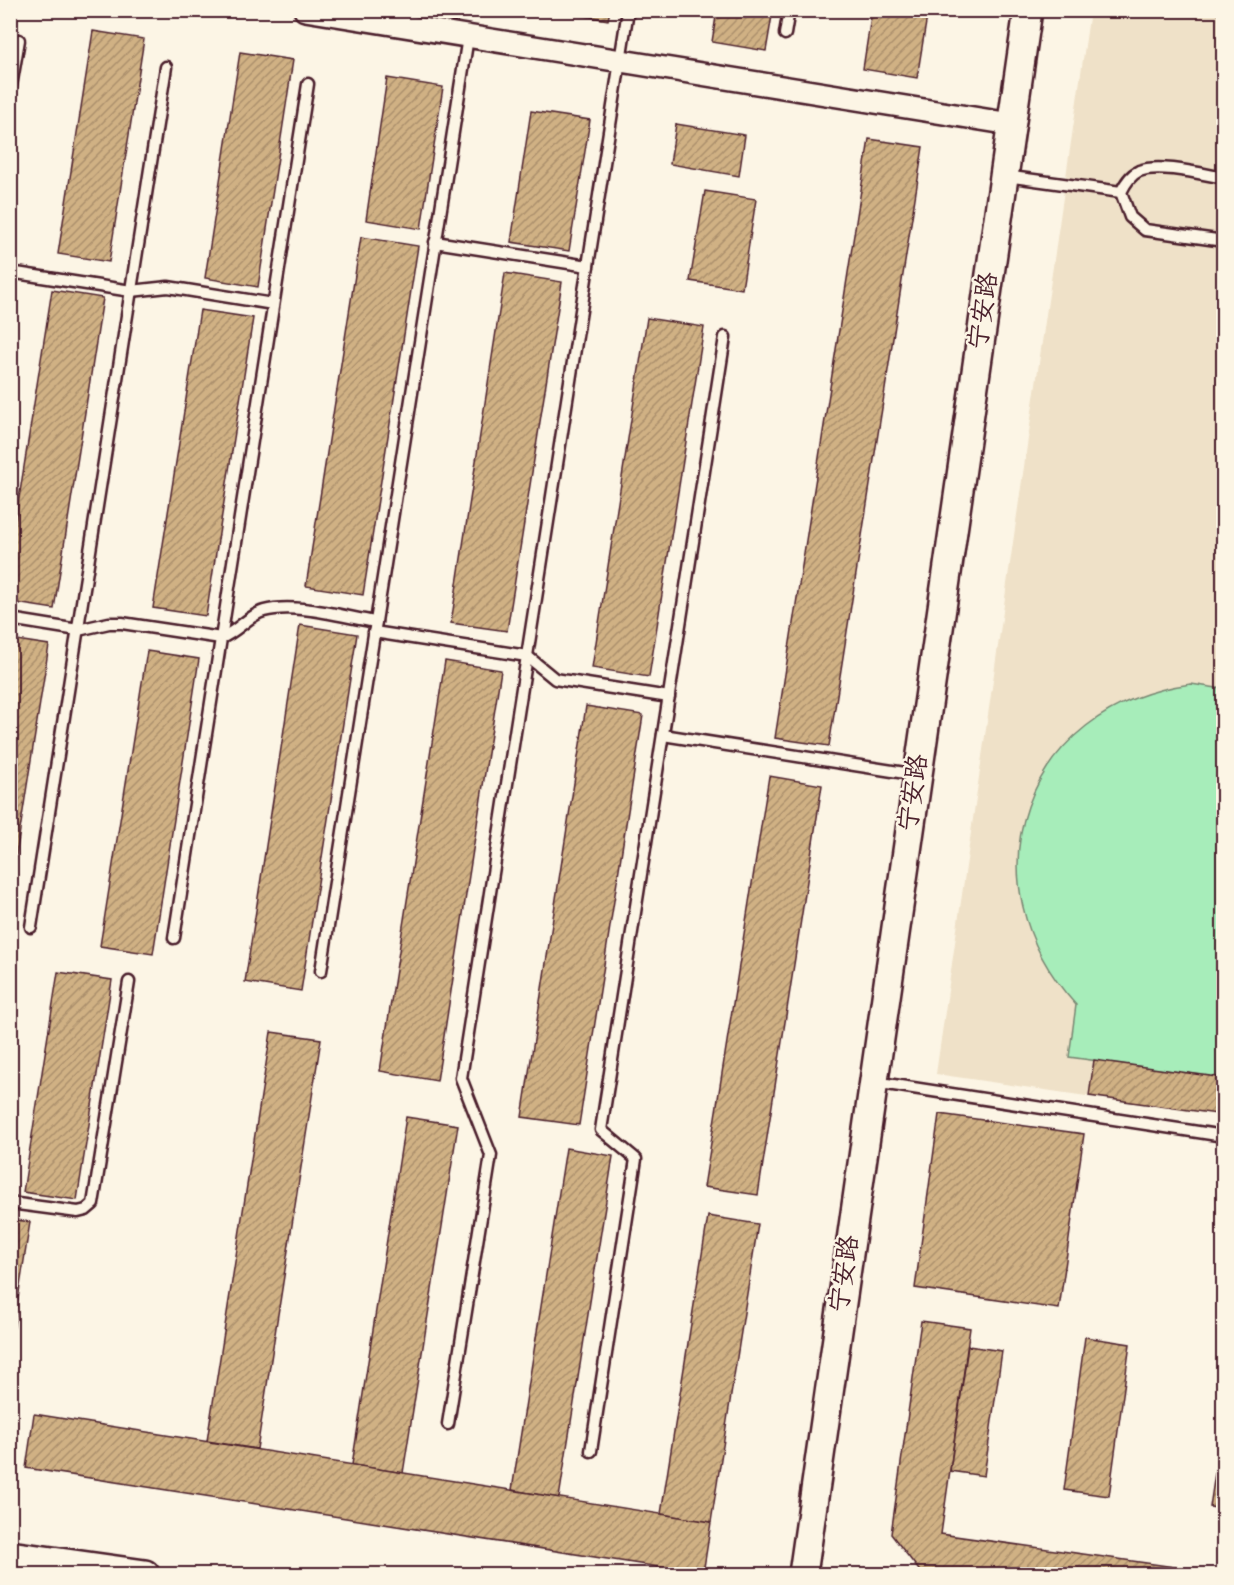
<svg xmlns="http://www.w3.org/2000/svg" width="1234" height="1585" font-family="'Indie Flower','LXGW WenKai TC',sans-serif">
<defs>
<pattern id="building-hatch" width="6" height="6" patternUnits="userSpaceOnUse" patternTransform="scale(1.5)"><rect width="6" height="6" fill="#d0b184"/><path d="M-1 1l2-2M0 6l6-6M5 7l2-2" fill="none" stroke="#ab8f6c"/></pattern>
</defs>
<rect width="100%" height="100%" fill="#fcf5e5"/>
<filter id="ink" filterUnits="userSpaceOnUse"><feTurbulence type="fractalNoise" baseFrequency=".0167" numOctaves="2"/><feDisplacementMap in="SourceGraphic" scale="12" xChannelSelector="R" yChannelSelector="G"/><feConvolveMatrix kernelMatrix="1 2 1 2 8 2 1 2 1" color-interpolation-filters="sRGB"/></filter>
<g filter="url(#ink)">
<path fill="#efe1c8" d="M 1090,11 L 1223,11 L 1223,1116 L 936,1074 Z"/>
<path fill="#a7edba" stroke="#788672" stroke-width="1.5" d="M 1191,684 L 1223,689 L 1223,1078 L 1069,1057 L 1076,1005 C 963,881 1023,706 1191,684 Z"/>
<g fill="url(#building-hatch)" stroke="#4a1f2b" stroke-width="1.5">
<path d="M 548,10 L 610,10 L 608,20 Z"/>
<path d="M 717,10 L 773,10 L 766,51 L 712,42 Z"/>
<path d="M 872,10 L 928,10 L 917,78 L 863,69 Z"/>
<path d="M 93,31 L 144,39 L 109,262 L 58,254 Z"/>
<path d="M 240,52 L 293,60 L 258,287 L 205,278 Z"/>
<path d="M 387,78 L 443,87 L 421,229 L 366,220 Z"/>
<path d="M 531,111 L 590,120 L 569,251 L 511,242 Z"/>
<path d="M 676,124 L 745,135 L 739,176 L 670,164 Z"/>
<path d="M 869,139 L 923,147 L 829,746 L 775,738 Z"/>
<path d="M 705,191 L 756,199 L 742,289 L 690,281 Z"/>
<path d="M 361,237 L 418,246 L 363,595 L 306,586 Z"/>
<path d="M 505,273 L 562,282 L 507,631 L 451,623 Z"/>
<path d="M 52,290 L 103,298 L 54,609 L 10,602 L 10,555 Z"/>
<path d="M 200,310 L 253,318 L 206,616 L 153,608 Z"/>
<path d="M 647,318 L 704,327 L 649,677 L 592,668 Z"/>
<path d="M 300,625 L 357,634 L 301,991 L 245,982 Z"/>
<path d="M 10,639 L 49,645 L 10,894 Z"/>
<path d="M 147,651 L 199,659 L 153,954 L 100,946 Z"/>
<path d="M 445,661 L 501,670 L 437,1081 L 380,1071 Z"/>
<path d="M 586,706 L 643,715 L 579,1125 L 522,1117 Z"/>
<path d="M 769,776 L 822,785 L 758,1195 L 704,1187 Z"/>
<path d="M 58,972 L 112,980 L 77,1200 L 23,1192 Z"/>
<path d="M 271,1032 L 321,1039 L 257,1449 L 207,1441 Z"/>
<path d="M 1094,1060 L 1224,1078 L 1224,1115 L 1089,1096 Z"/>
<path d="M 939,1114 L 1084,1134 L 1059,1309 L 915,1288 Z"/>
<path d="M 406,1117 L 458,1125 L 403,1473 L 352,1465 Z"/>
<path d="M 566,1148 L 613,1156 L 559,1498 L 512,1490 Z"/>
<path d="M 708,1216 L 758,1224 L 711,1522 L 661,1514 Z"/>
<path d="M 10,1219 L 30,1222 L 10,1350 Z"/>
<path d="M 921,1321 L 970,1328 L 941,1534 L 1224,1574 L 922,1574 L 891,1534 Z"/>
<path d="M 1085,1337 L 1130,1344 L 1109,1496 L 1064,1490 Z"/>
<path d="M 968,1346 L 1002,1351 L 984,1476 L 950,1471 Z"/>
<path d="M 1224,1412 L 1224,1509 L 1210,1507 Z"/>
<path d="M 34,1414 L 711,1522 L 703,1574 L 26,1468 Z"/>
</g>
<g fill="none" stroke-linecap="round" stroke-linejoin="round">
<defs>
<g id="service">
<path d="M 785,34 L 789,10"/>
<path d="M 10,92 L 19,40"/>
<path d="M 1005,176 L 1121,192"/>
<path d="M 1224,178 C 1202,174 1159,163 1139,171 C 1130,175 1125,184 1121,192 L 1130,217 L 1145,230 L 1224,241"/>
<path d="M 435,242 L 588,266"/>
<path d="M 10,272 L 131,291 L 168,287 L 273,304"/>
<path d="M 10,619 L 78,630 L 109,623 L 122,623 L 221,638 C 237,632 249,615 264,611 C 295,602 344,617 376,622"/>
<path d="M 374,632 L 527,656 L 555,679 L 669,697"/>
<path d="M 663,735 L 918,775"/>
<path d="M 31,927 L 166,67"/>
<path d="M 174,938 L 308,84"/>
<path d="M 321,971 L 468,37"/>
<path d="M 874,1082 L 1224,1136"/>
<path d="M 10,1203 L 78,1212 L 86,1210 L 93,1204 L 129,982"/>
<path d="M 448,1424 L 491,1155 L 461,1078 L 628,10"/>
<path d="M 591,1451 L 636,1159 L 601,1130 L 725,337"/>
</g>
<path id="minor" d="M 305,10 L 1011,124"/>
<g id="tertiary">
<path d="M 10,1555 L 145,1574"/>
<path d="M 803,1574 L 1028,10"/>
</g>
</defs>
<use href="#service" stroke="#4a1f2b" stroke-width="15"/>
<use href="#minor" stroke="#4a1f2b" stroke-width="26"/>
<use href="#tertiary" stroke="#4a1f2b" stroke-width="32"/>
<path stroke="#4a1f2b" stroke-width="4" stroke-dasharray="4.5 4.5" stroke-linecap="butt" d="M 1216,10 L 1224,25"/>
<use href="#service" stroke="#fcf5e5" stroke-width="10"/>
<use href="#minor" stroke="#fcf5e5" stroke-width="21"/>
<use href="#tertiary" stroke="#fcf5e5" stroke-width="27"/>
</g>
</g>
<g text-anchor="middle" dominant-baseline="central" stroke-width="5" stroke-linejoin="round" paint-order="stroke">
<g font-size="26" fill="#4a1f2b" stroke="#fcf5e5">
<text transform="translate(985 311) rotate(-82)">宁安路</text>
<text transform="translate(915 793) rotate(-82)">宁安路</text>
<text transform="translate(846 1274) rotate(-82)">宁安路</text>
</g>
</g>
<rect width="1234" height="1585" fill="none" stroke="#fcf5e5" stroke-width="36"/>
<rect x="18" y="18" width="1198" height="1549" fill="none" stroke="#4a1f2b" stroke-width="2" filter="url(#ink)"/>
</svg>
